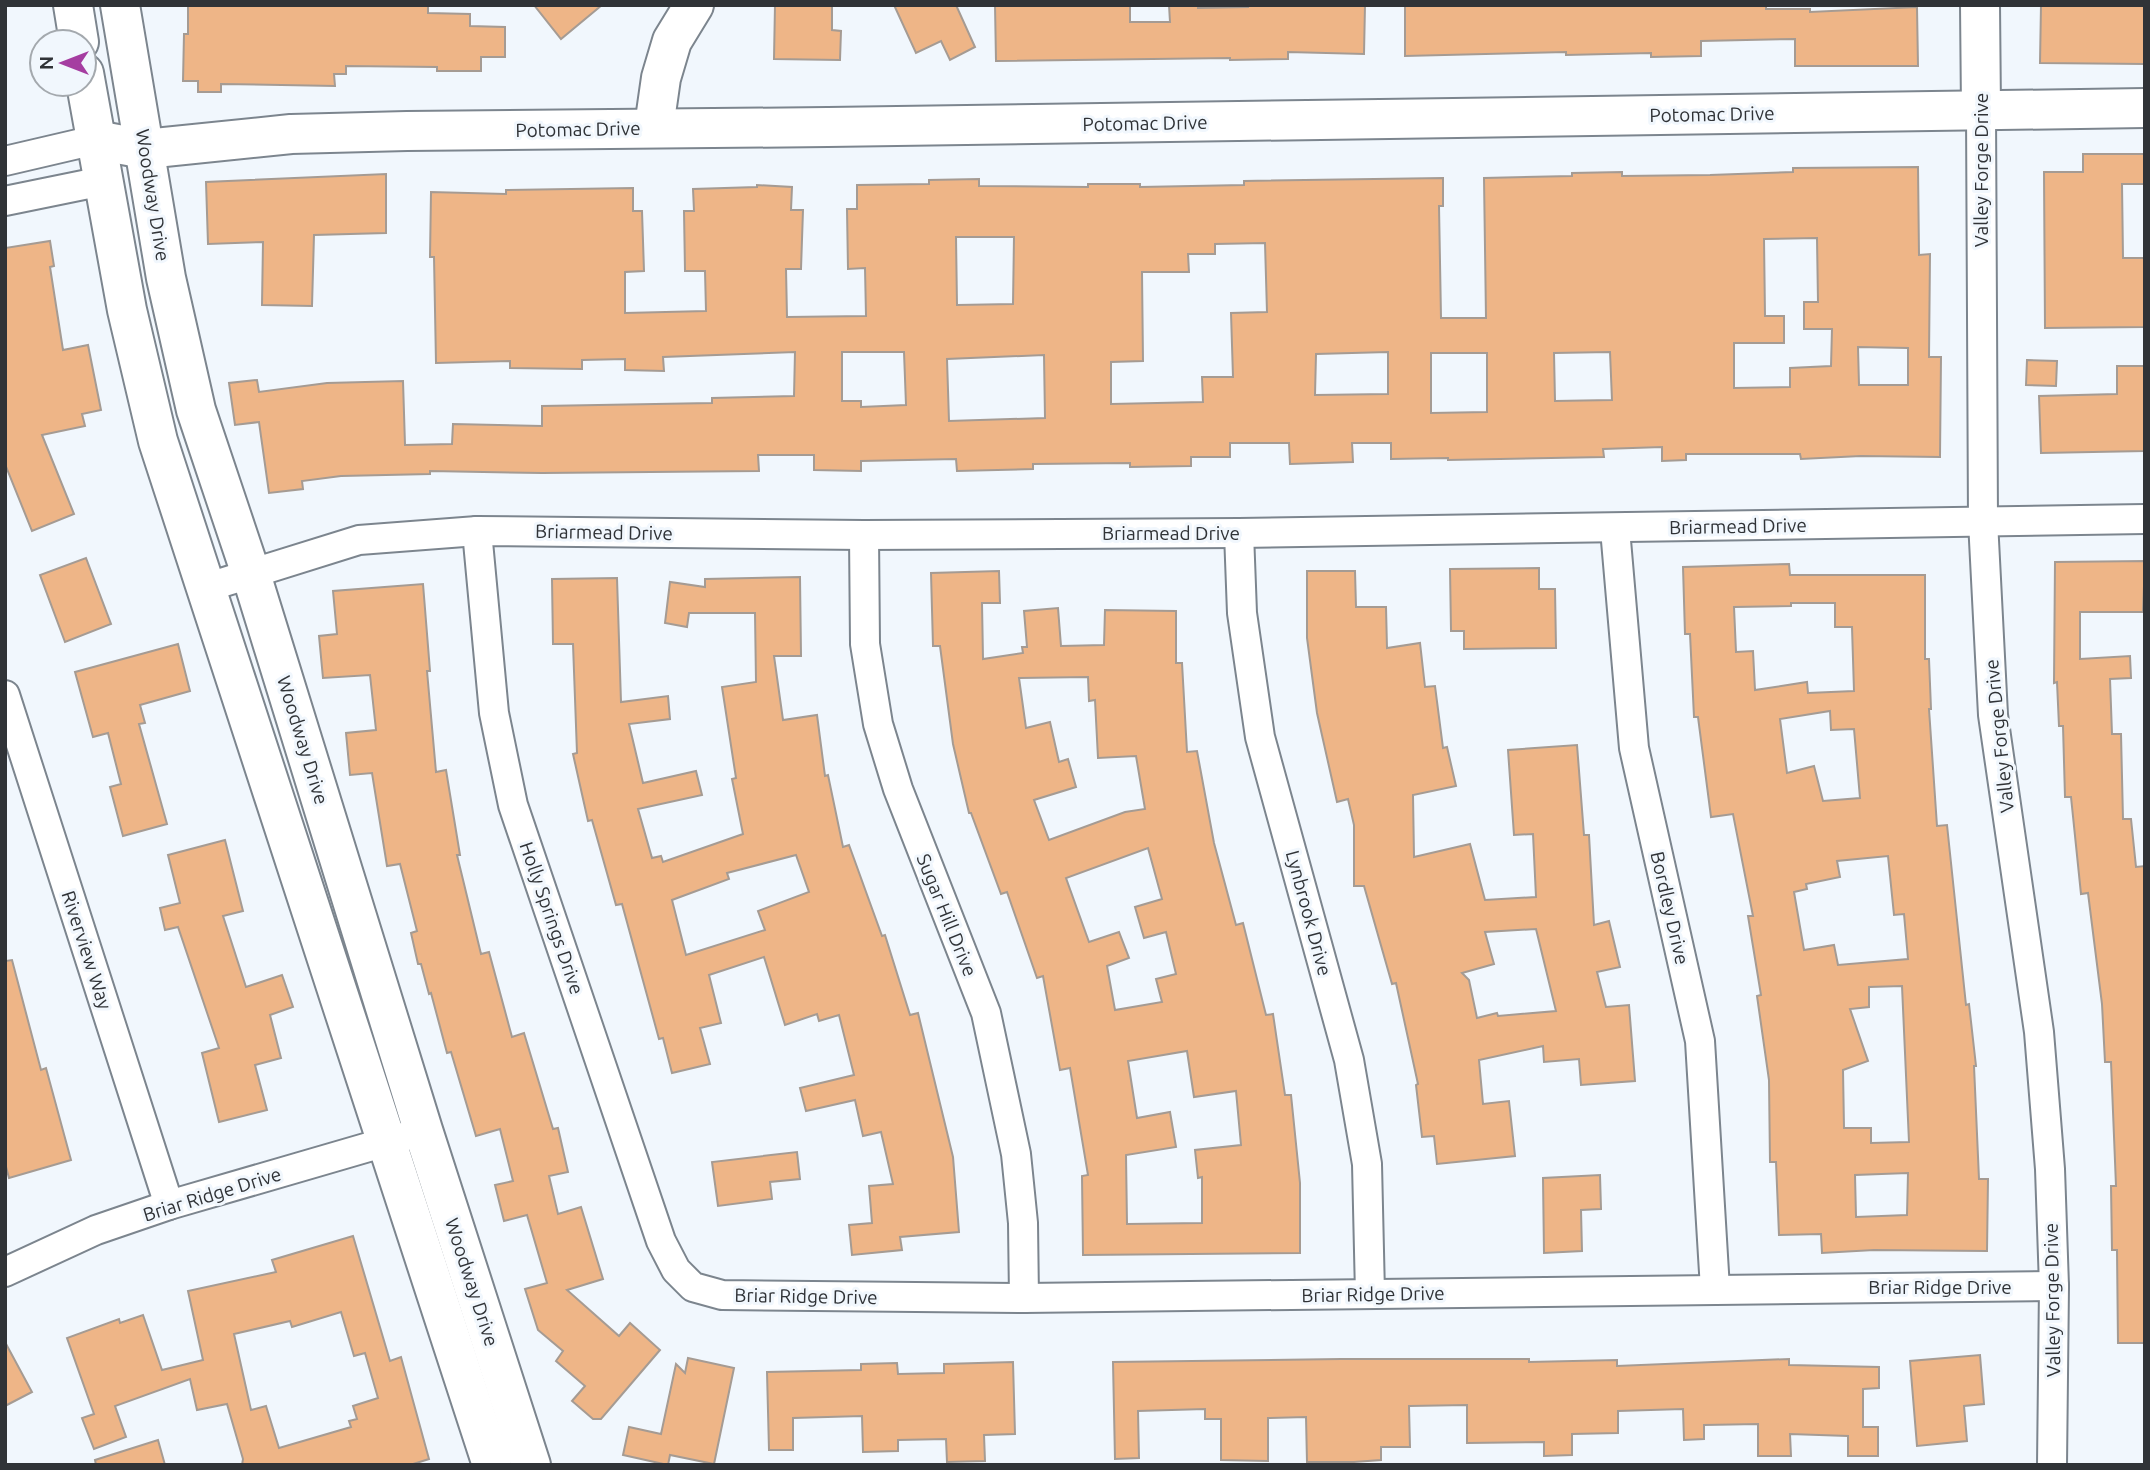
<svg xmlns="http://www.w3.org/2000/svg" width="2150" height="1470" font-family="Ubuntu,sans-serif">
<rect width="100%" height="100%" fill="#f1f7fd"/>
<g fill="#eeb587" stroke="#a59b93" stroke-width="2" fill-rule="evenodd">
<path d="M 188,5 L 428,5 L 428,13 L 470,14 L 470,26 L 505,27 L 505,57 L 481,57 L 481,71 L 437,71 L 437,67 L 346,66 L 346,74 L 334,74 L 335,86 L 221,84 L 221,92 L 198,92 L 198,81 L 183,81 L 184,34 L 188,34 Z"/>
<path d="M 534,5 L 602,5 L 561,39 Z"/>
<path d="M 775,5 L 832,5 L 832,30 L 841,31 L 840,60 L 774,59 Z"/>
<path d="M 894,5 L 956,5 L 975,47 L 950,60 L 941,41 L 916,53 Z"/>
<path d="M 995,5 L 1130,5 L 1130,22 L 1170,22 L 1169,5 L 1198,5 L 1198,8 L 1248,7 L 1248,5 L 1365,5 L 1364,54 L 1288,52 L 1288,59 L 1230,60 L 1230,58 L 996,61 Z"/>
<path d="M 1405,5 L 1766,5 L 1766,9 L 1810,9 L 1810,12 L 1917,7 L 1918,66 L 1795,66 L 1795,39 L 1701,41 L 1701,56 L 1651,57 L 1651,53 L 1566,55 L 1566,52 L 1405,56 Z"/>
<path d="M 2041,5 L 2145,5 L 2145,64 L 2040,63 Z"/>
<path d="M 2083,154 L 2145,154 L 2145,184 L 2122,184 L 2123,258 L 2145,258 L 2145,327 L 2045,328 L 2044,172 L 2083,172 Z"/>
<path d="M 1918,167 L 1919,255 L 1930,254 L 1929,357 L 1941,357 L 1940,457 L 1861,456 L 1801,459 L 1800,454 L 1686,454 L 1686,460 L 1662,461 L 1662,447 L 1603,449 L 1604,457 L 1448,460 L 1448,458 L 1391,459 L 1391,443 L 1352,443 L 1353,462 L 1290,464 L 1289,443 L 1230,443 L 1230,457 L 1191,457 L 1191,466 L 1130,467 L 1130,463 L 1033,464 L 1033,469 L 957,471 L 956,459 L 861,461 L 861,471 L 814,470 L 814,455 L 758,455 L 759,471 L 542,473 L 430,471 L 430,474 L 341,476 L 302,481 L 303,489 L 269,493 L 259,422 L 235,425 L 229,383 L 257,380 L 259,392 L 327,383 L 403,381 L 405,445 L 452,444 L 453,424 L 542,426 L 542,406 L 712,403 L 712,398 L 794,396 L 795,352 L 663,357 L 664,371 L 625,370 L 625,359 L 582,360 L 582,369 L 510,368 L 510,361 L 436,363 L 434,257 L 430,257 L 431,192 L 506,194 L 506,190 L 633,188 L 633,211 L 642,211 L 644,271 L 625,272 L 625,313 L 706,311 L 705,271 L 685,271 L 684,211 L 694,211 L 693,189 L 757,187 L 757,185 L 792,187 L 791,210 L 803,210 L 801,269 L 786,269 L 787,317 L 866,316 L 865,268 L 848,269 L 847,209 L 857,209 L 857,185 L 929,184 L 929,180 L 979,179 L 979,186 L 1088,187 L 1088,184 L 1140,184 L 1140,187 L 1244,185 L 1244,181 L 1443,178 L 1443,206 L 1439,206 L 1441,318 L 1486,318 L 1484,178 L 1572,176 L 1572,173 L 1622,172 L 1622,176 L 1710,175 L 1793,172 L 1793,168 ZM 956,237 L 1014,237 L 1013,304 L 957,305 ZM 1817,238 L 1818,302 L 1804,302 L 1804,329 L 1832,329 L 1831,366 L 1790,368 L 1790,387 L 1734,388 L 1734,343 L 1784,343 L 1784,316 L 1765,316 L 1764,239 ZM 1265,243 L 1267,312 L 1231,313 L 1233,377 L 1202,377 L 1203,402 L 1111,404 L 1111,362 L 1143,361 L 1142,272 L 1189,272 L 1188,254 L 1215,254 L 1215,244 ZM 1858,347 L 1908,348 L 1908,385 L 1859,385 ZM 842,352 L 904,352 L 906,405 L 861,407 L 861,401 L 842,401 ZM 1388,352 L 1388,394 L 1315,395 L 1316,354 ZM 1610,352 L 1612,400 L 1555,401 L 1554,353 ZM 1431,353 L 1487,353 L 1487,412 L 1431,413 ZM 1044,355 L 1045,418 L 949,421 L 947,359 Z"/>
<path d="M 386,174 L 386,233 L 314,235 L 312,306 L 262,305 L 263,242 L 208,244 L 206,182 Z"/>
<path d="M 50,241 L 54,266 L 50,267 L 63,350 L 88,345 L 101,410 L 82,414 L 85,426 L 42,435 L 74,514 L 32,531 L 5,464 L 5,248 Z"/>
<path d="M 2027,360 L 2057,361 L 2056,386 L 2026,385 Z"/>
<path d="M 2117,366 L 2145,366 L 2145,451 L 2041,453 L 2039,396 L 2117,394 Z"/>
<path d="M 86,558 L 111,624 L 65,642 L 40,575 Z"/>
<path d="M 2145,561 L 2143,612 L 2080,612 L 2080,659 L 2130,656 L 2131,678 L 2110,679 L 2112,734 L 2121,734 L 2123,819 L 2131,819 L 2136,867 L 2145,866 L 2145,1343 L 2118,1343 L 2117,1250 L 2112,1250 L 2111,1186 L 2116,1186 L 2111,1062 L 2105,1062 L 2102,1004 L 2088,893 L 2081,894 L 2071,797 L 2065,797 L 2063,726 L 2059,726 L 2057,682 L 2054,683 L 2055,562 Z"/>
<path d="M 1789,564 L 1790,575 L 1925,575 L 1925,659 L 1929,659 L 1931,709 L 1929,709 L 1937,826 L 1947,825 L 1966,1005 L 1969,1004 L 1976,1066 L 1974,1066 L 1979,1179 L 1988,1179 L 1987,1251 L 1874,1250 L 1822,1253 L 1821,1234 L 1779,1235 L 1776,1162 L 1770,1162 L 1769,1080 L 1757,996 L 1761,995 L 1748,916 L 1753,916 L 1733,814 L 1711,817 L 1698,717 L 1694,717 L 1690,634 L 1685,634 L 1683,567 ZM 1791,603 L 1835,603 L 1835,627 L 1852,627 L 1854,691 L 1808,693 L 1807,682 L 1755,690 L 1753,651 L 1736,652 L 1734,607 L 1791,606 ZM 1830,711 L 1831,730 L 1854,729 L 1860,798 L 1823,801 L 1814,766 L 1787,773 L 1780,719 ZM 1888,856 L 1894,915 L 1904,914 L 1908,959 L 1838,965 L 1834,945 L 1804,950 L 1794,892 L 1807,889 L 1806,884 L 1840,877 L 1837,861 ZM 1902,986 L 1909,1142 L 1871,1143 L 1871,1128 L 1844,1128 L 1843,1070 L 1868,1061 L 1850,1009 L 1869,1007 L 1869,987 ZM 1908,1173 L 1907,1215 L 1856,1217 L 1855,1175 Z"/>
<path d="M 1539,568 L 1539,589 L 1555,589 L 1556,648 L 1464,649 L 1464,631 L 1451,631 L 1450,569 Z"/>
<path d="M 999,571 L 1000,603 L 982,603 L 983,659 L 1023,653 L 1022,647 L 1027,647 L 1024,611 L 1058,608 L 1061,646 L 1104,645 L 1105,610 L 1176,611 L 1176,663 L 1182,663 L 1187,752 L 1197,751 L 1214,843 L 1236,925 L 1243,923 L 1266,1015 L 1273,1014 L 1285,1095 L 1291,1095 L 1300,1183 L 1300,1253 L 1083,1255 L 1082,1176 L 1088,1175 L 1070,1068 L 1060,1070 L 1043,976 L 1037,978 L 1007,892 L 1001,894 L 971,813 L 969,813 L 953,744 L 940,646 L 933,646 L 931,573 ZM 1088,677 L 1089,701 L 1095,700 L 1098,758 L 1136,756 L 1145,809 L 1125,812 L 1049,840 L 1034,800 L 1076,787 L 1068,759 L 1059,762 L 1050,722 L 1026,728 L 1019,678 ZM 1148,848 L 1162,899 L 1135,907 L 1144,938 L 1166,932 L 1176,974 L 1156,979 L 1162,1002 L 1115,1010 L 1107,966 L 1129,958 L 1119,932 L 1089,942 L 1066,878 ZM 1187,1051 L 1194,1097 L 1236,1091 L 1241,1145 L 1195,1150 L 1198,1178 L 1202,1177 L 1202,1223 L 1127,1224 L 1126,1155 L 1176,1147 L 1170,1112 L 1137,1118 L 1128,1061 Z"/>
<path d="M 1307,571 L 1355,571 L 1356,607 L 1386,607 L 1387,648 L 1420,643 L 1425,687 L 1435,686 L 1443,748 L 1447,747 L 1456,786 L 1413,795 L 1414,857 L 1470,844 L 1485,900 L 1536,897 L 1533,834 L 1514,835 L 1508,750 L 1577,745 L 1584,835 L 1589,835 L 1594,925 L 1609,921 L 1620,967 L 1597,972 L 1606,1007 L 1629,1005 L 1635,1081 L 1581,1085 L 1579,1059 L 1544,1062 L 1543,1046 L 1479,1060 L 1483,1104 L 1509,1101 L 1515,1156 L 1437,1164 L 1434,1136 L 1422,1137 L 1416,1085 L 1418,1084 L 1396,983 L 1392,984 L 1364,886 L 1354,886 L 1354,825 L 1348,799 L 1337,802 L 1317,713 L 1307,638 ZM 1536,929 L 1556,1011 L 1498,1016 L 1497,1013 L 1477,1018 L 1469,980 L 1462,973 L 1494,964 L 1485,932 Z"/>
<path d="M 800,577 L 801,656 L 774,656 L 783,720 L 817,715 L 825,776 L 828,775 L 843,847 L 849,845 L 882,936 L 885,935 L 910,1015 L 918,1013 L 953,1157 L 959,1232 L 900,1237 L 902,1250 L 852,1255 L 849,1225 L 872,1223 L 869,1186 L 893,1184 L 881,1132 L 863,1136 L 855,1100 L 806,1111 L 800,1088 L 854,1075 L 839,1015 L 819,1021 L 817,1014 L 785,1025 L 764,957 L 709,975 L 721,1023 L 700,1028 L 710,1064 L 672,1073 L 663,1038 L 659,1039 L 622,904 L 616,905 L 592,820 L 588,821 L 573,754 L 577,753 L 573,644 L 553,644 L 552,579 L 617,578 L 621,702 L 668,696 L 670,719 L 629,724 L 643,783 L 696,771 L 702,795 L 638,809 L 652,858 L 661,856 L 663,862 L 743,834 L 732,779 L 736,778 L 722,687 L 756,682 L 755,613 L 689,613 L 687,627 L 665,623 L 670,582 L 705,587 L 705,579 ZM 796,855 L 809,892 L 758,911 L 765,930 L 686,955 L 672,900 L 729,879 L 727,873 Z"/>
<path d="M 423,584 L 430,671 L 427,671 L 436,772 L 446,770 L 460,855 L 457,855 L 481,954 L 489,952 L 512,1037 L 524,1033 L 553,1129 L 558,1128 L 568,1172 L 549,1176 L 558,1214 L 581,1207 L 603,1279 L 567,1290 L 619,1336 L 630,1323 L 660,1350 L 601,1419 L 593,1419 L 572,1401 L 585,1386 L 556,1361 L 563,1351 L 538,1330 L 525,1289 L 547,1283 L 527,1215 L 504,1221 L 495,1185 L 513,1181 L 500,1129 L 476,1136 L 451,1052 L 447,1053 L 431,993 L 429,994 L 421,964 L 418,964 L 411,933 L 417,931 L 400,864 L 387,866 L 372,773 L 350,775 L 346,733 L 376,730 L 370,675 L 323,678 L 319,636 L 337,634 L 333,591 Z"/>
<path d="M 178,644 L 190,691 L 140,705 L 145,723 L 139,724 L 167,824 L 123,836 L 110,787 L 121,784 L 108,733 L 93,737 L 75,672 Z"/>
<path d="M 225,840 L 243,911 L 223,916 L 246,987 L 282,975 L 293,1007 L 270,1015 L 281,1058 L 255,1065 L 267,1110 L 219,1122 L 202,1053 L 219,1048 L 178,927 L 165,930 L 160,908 L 180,903 L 168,855 Z"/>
<path d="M 12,960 L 41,1070 L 46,1068 L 71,1160 L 9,1178 L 5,1163 L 5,961 Z"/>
<path d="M 797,1152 L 800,1179 L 770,1182 L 772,1199 L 718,1206 L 712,1162 Z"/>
<path d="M 1600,1175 L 1601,1209 L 1581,1210 L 1582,1251 L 1544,1253 L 1543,1178 Z"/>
<path d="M 353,1236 L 390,1361 L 401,1357 L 429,1459 L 410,1465 L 242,1465 L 243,1459 L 227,1404 L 197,1410 L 190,1379 L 115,1406 L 126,1437 L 94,1449 L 82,1418 L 94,1414 L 67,1338 L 119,1319 L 120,1323 L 143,1315 L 162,1370 L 203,1360 L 188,1291 L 276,1272 L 272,1260 ZM 341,1312 L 354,1356 L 365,1353 L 378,1398 L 353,1406 L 357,1419 L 349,1421 L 351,1427 L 279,1448 L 266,1406 L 251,1410 L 234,1334 L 290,1321 L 292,1327 Z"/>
<path d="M 5,1342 L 32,1392 L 5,1406 Z"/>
<path d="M 1980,1355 L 1984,1404 L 1964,1406 L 1967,1441 L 1917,1446 L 1910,1361 Z"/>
<path d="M 688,1358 L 734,1368 L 714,1464 L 670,1455 L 668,1465 L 623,1455 L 629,1427 L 661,1434 L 676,1364 L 685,1373 Z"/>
<path d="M 1341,1359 L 1529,1359 L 1529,1362 L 1617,1360 L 1617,1366 L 1789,1359 L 1789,1365 L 1879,1367 L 1879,1388 L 1863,1389 L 1863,1427 L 1878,1427 L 1878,1456 L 1848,1456 L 1848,1436 L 1790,1434 L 1791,1456 L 1758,1456 L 1758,1424 L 1704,1425 L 1704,1439 L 1684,1440 L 1683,1409 L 1618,1411 L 1618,1433 L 1572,1434 L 1572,1455 L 1544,1456 L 1544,1442 L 1467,1443 L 1467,1405 L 1409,1406 L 1410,1447 L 1381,1447 L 1381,1460 L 1354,1462 L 1307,1462 L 1306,1417 L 1268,1418 L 1268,1461 L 1221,1460 L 1221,1419 L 1205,1419 L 1205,1409 L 1138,1411 L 1139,1458 L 1115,1459 L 1113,1362 Z"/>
<path d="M 1013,1362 L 1015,1434 L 984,1435 L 985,1461 L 947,1462 L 946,1439 L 898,1440 L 898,1451 L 863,1452 L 862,1416 L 793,1418 L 793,1450 L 769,1450 L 767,1372 L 861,1370 L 861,1364 L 897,1363 L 898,1374 L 944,1373 L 944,1364 Z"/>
<path d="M 158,1440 L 165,1465 L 96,1465 L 95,1460 Z"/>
</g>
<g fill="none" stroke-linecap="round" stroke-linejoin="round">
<defs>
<g id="street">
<path d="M 1981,110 L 1983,521 L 1993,715 L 2039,1032 L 2050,1169 L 2054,1286 L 2052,1465"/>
<path d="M 5,161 L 95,140"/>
<path d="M 5,201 L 103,181"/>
<path d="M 1615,529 L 1634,748 L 1700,1041 L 1715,1289"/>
<path d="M 477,531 L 494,713 L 513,805 L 661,1241 L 676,1270 L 693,1287 L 722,1295 L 1024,1298 L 2054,1286"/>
<path d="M 1239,533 L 1242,613 L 1260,737 L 1349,1060 L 1367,1164 L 1370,1294"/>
<path d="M 864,535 L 865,644 L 878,724 L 898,789 L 986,1013 L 1016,1154 L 1023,1223 L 1024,1298"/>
<path d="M 205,588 L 359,540 L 477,531 L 864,535 L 1239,533 L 2145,519"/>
<path d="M 5,695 L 169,1205"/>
<path d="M 5,1272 L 96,1230 L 169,1205 L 403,1137"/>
</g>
<g id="secondary">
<path d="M 73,5 L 79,42"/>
<path d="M 120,5 L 166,278 L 196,410 L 251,574 L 423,1130 L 531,1465"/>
<path d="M 1980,5 L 1981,110"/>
<path d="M 84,73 L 127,310 L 158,441 L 492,1465"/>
<path d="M 654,127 L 661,78 L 672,41 L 694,5"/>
<path d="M 95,140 L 145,149 L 291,134 L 407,131 L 828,127 L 2145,108"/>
</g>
</defs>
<use href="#street" stroke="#7c858e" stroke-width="32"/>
<use href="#secondary" stroke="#7c858e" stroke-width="42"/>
<use href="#street" stroke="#fff" stroke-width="28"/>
<use href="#secondary" stroke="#fff" stroke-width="38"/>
</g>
<g text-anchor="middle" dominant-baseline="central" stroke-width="6" stroke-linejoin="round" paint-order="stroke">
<g font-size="19" fill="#303337" stroke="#f1f7fd">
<text transform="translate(1712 114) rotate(-1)">Potomac Drive</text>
<text transform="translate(1145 123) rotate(-1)">Potomac Drive</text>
<text transform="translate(578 129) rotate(-1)">Potomac Drive</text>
<text transform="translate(1981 170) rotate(-90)">Valley Forge Drive</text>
<text transform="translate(153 195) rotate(81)">Woodway Drive</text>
<text transform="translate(1738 526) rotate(-1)">Briarmead Drive</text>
<text transform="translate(604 532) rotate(1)">Briarmead Drive</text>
<text x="1171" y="533">Briarmead Drive</text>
<text transform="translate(1999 736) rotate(-96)">Valley Forge Drive</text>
<text transform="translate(303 740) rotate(73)">Woodway Drive</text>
<text transform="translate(1670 908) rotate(77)">Bordley Drive</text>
<text transform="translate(1309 913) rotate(75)">Lynbrook Drive</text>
<text transform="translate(947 915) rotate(68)">Sugar Hill Drive</text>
<text transform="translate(552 918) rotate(71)">Holly Springs Drive</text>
<text transform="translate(87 950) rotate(72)">Riverview Way</text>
<text transform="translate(212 1194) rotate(-17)">Briar Ridge Drive</text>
<text transform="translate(472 1282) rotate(72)">Woodway Drive</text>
<text x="1940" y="1287">Briar Ridge Drive</text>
<text transform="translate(1373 1294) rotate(-1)">Briar Ridge Drive</text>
<text transform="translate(806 1296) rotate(1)">Briar Ridge Drive</text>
<text transform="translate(2052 1300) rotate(-91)">Valley Forge Drive</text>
</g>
</g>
<rect width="2150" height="1470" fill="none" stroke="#303337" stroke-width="14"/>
<g transform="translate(63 63) rotate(270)"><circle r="33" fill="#f1f7fd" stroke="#a4a9ae" stroke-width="2"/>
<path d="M0-5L12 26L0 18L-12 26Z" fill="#a53da1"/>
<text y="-10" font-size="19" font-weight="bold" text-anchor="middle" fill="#303337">N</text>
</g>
</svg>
